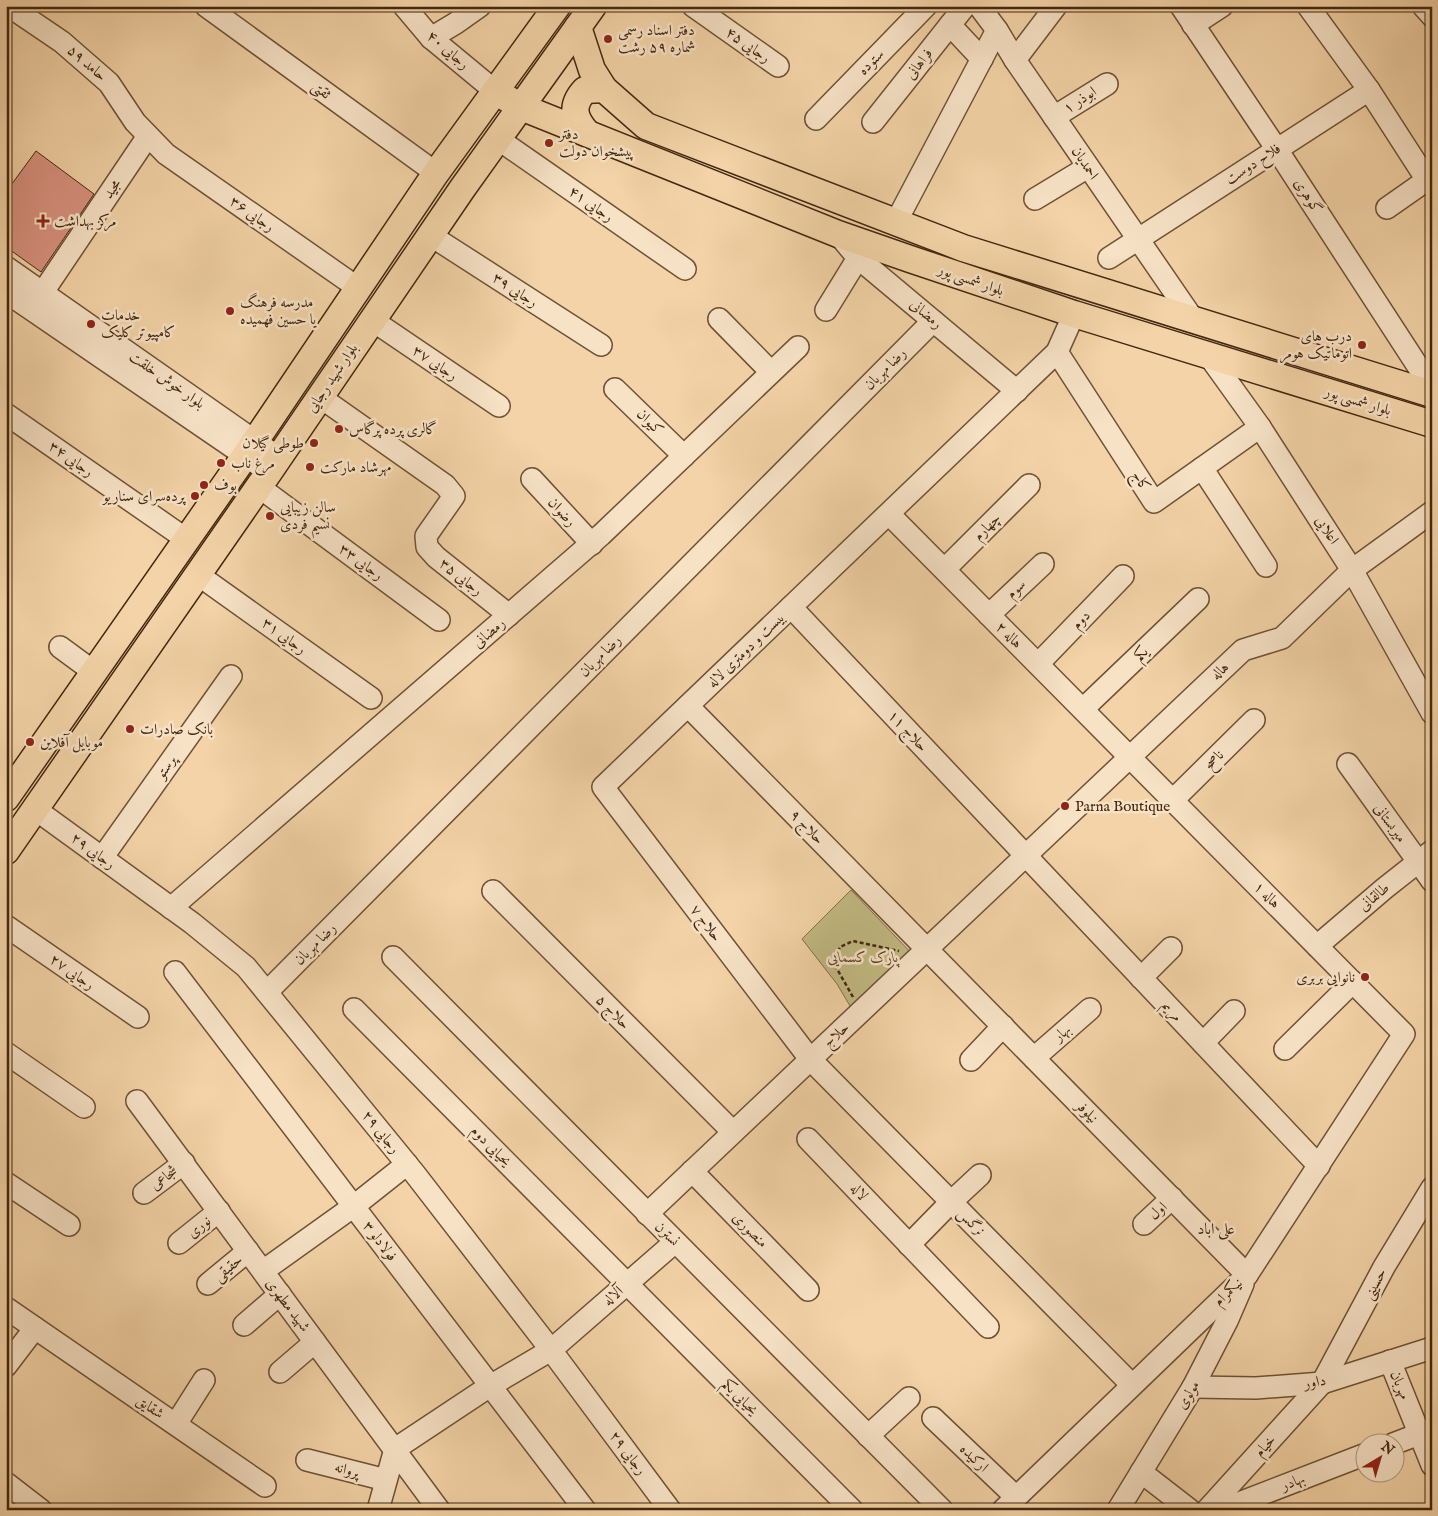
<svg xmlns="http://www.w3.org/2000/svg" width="1438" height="1516" font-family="'IM FELL English',Amiri,serif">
<rect width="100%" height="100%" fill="#f3d3a7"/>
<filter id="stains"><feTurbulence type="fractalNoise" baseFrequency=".004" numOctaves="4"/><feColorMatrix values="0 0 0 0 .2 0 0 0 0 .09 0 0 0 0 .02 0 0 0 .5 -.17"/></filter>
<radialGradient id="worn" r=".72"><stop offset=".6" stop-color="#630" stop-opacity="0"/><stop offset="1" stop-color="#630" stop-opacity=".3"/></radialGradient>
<path fill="#c2ba82" stroke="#827049" d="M 851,890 L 916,958 L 856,1016 L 837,984 L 802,939 Z"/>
<path fill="#d99180" stroke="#432710" d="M 36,151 L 94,194 L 41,272 L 6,247 L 6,192 Z"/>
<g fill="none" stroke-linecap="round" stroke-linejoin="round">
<defs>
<g id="minor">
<path d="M 9,6 L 62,42 L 109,83 L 135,122 L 166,154 L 358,288"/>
<path d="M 206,6 L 436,173"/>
<path d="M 404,6 L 431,38 L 495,91"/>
<path d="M 693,6 L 778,66"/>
<path d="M 979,6 L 997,30 L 1015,60 L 1193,319"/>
<path d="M 1181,6 L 1276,148 L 1432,388"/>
<path d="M 1308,6 L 1369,90 L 1427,180"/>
<path d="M 1423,6 L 1432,16"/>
<path d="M 950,25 L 982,59"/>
<path d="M 1193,25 L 1222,6"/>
<path d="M 431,38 L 456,23 L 480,6"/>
<path d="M 1015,60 L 1056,6"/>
<path d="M 1054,117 L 1107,84"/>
<path d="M 816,119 L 926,6"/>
<path d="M 873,122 L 965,6"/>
<path d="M 498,139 L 685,269"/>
<path d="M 1035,199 L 1088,167"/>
<path d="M 1387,208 L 1427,180 L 1432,174"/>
<path d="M 896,222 L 997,30"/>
<path d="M 838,234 L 858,258 L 1017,391"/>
<path d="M 430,235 L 601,345"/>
<path d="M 1109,258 L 1369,90"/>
<path d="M 6,267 L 279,458"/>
<path d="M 6,292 L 269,472"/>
<path d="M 43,292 L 148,136"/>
<path d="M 826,310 L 858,258"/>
<path d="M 1074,314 L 1057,352 L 603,787 L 810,1059 L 1132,1385"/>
<path d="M 719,319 L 771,372"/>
<path d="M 372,320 L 499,406"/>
<path d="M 1057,352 L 1154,502 L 1260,427"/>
<path d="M 1209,356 L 1260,427 L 1352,570 L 1432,713"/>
<path d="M 615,389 L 684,456"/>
<path d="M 320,397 L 445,485 L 454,496 L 426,536 L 427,547 L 436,557 L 509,615"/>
<path d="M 6,414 L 186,539"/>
<path d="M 1202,468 L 1266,566"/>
<path d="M 532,479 L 592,544"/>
<path d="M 259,487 L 439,620"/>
<path d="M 889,514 L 1404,1034 L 1247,1275 L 1003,1510"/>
<path d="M 945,569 L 1029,485"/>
<path d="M 197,574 L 371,698"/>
<path d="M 791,607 L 1319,1166"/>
<path d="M 989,615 L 1043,564"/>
<path d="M 60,647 L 94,672"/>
<path d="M 1038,664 L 1123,576"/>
<path d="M 688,706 L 1247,1275"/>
<path d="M 1083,709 L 1198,599"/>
<path d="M 1348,764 L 1432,881"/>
<path d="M 1173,800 L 1254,720"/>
<path d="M 35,809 L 192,923 L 246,967 L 415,1174 L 551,1350 L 670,1510"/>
<path d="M 102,858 L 231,676"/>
<path d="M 493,891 L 733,1132"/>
<path d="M 171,908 L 601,535 L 798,347"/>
<path d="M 6,926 L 138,1017"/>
<path d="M 1317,946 L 1385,888 L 1432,851"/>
<path d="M 393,957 L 942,1510"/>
<path d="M 175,972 L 585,1510"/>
<path d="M 1141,978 L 1171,948"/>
<path d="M 267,992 L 933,321"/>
<path d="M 354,1009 L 852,1510"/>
<path d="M 1203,1043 L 1234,1011"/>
<path d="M 1285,1049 L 1353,982"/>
<path d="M 6,1053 L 84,1107"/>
<path d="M 1034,1058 L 1090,1009"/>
<path d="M 971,1060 L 1003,1026"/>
<path d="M 137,1101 L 439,1510"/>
<path d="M 808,1139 L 988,1327"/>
<path d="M 692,1171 L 808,1290"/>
<path d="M 6,1183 L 69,1225"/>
<path d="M 144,1193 L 184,1163"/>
<path d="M 647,1214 L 1243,650 L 1282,638 L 1352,570 L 1432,512"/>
<path d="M 1144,1224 L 1172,1198"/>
<path d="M 179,1243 L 219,1211"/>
<path d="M 909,1245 L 951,1202 L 980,1175"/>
<path d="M 263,1271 L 354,1206 L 407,1164"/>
<path d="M 208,1284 L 248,1251"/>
<path d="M 6,1308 L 265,1486"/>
<path d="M 244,1325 L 280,1294"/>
<path d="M 1390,1361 L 1432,1465"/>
<path d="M 6,1366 L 35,1328"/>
<path d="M 280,1372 L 315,1342"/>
<path d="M 1193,1387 L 1256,1388 L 1322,1383 L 1432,1348"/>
<path d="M 933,1418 L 1016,1497"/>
<path d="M 176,1424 L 204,1380"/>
<path d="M 868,1436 L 909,1398"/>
<path d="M 1393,1444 L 1432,1429"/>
<path d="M 307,1460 L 386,1480"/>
<path d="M 1141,1472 L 1190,1510"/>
<path d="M 6,1483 L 41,1510"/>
<path d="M 378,1510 L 395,1449 L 490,1386 L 551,1350 L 675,1242"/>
<path d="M 1118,1510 L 1193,1387 L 1227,1321 L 1243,1284"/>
<path d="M 1207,1510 L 1322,1383 L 1384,1267 L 1432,1188"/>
<path d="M 1221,1510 L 1366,1454"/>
</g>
<g id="major">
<path d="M 578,27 L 592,70 L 604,89 L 646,126 L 963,248 L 1432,394"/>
<path d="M 495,91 L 521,107 L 838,234 L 910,259 L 1074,314 L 1432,424"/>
<path d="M 587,133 C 574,118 570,106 585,90 L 604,89"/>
<path d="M 6,798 L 245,456 L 436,173 L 557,6"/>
<path d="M 6,851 L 269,472 L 462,189 L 593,6"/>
</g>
</defs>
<use href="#minor" stroke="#6f5236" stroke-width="24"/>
<use href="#major" stroke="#432710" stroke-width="29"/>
<path stroke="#432710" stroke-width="2.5" stroke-dasharray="4 2.5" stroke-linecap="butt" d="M 853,997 L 833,962 L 840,947 L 853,941 L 899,951"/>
<use href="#minor" stroke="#f7e2c6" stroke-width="21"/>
<use href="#major" stroke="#f3d3a7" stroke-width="26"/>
</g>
<g fill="#8f2418" stroke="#f7e2c6" stroke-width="2">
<circle cx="608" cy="39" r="5"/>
<circle cx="549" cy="143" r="5"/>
<path d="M40.5 213.5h5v5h5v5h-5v5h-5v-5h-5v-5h5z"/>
<circle cx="230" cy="311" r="5"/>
<circle cx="91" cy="324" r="5"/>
<circle cx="1362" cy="345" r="5"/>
<circle cx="339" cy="429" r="5"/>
<circle cx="314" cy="443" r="5"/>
<circle cx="221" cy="463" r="5"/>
<circle cx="310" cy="467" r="5"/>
<circle cx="204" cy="485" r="5"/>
<circle cx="195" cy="496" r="5"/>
<circle cx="270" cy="516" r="5"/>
<circle cx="130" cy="729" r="5"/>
<circle cx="30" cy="742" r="5"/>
<circle cx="1065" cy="806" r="5"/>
<circle cx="1365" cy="977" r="5"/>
</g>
<g text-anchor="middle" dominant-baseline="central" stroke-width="5" stroke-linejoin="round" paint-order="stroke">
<g font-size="15" fill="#432710" stroke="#f7e2c6" text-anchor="start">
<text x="618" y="30">دفتر اسناد رسمی<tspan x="618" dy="17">شماره ۵۹ رشت</tspan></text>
<text x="559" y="134">دفتر<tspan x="559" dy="17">پیشخوان دولت</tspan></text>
<text x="54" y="221">مرکز بهداشت</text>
<text x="240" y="302">مدرسه فرهنگ<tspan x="240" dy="17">یا حسین فهمیده</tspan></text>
<text x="101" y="315">خدمات<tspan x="101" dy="17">کامپیوتر کلیک</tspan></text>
<text x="1352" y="336" text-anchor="end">درب های<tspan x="1352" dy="17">اتوماتیک هومر</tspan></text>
<text x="349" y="429">گالری پرده پرگاس</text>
<text x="304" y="443" text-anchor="end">طوطی گیلان</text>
<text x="231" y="463">مرغ ناب</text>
<text x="320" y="467">مهرشاد مارکت</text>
<text x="214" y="485">بوف</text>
<text x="185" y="496" text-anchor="end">پرده‌سرای سناریو</text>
<text x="280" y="507">سالن زیبایی<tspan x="280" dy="17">نسیم فردی</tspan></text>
<text x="140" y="729">بانک صادرات</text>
<text x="40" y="742">موبایل آفلاین</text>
<text x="1075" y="806">Parna Boutique</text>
<text x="1355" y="977" text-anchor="end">نانوایی بربری</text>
</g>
<g font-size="15" fill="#432710" stroke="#f7e2c6">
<text transform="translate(748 45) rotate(35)">رجایی ۴۵</text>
<text transform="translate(448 50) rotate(41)">رجایی ۴۰</text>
<text transform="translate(871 62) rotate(-45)">ستوده</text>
<text transform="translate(87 63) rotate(41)">حامد ۵۹</text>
<text transform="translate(919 64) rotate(-52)">فراهانی</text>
<text transform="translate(321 90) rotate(36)">ثقتی</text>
<text transform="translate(1080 100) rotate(-33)">ابوذر ۱</text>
<text transform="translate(1085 163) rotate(56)">احمدیان</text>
<text transform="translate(1253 164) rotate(-33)">فلاح دوست</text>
<text transform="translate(112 189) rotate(-56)">مجید</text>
<text transform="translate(1308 196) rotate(57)">گوهری</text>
<text transform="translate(591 204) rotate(35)">رجایی ۴۱</text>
<text transform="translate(252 214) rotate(35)">رجایی ۳۶</text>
<text transform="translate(971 280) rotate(19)">بلوار شمسی پور</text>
<text transform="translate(515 290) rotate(33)">رجایی ۳۹</text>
<text transform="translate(926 314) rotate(40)">رمضانی</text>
<text transform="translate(435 363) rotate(34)">رجایی ۳۷</text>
<text transform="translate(885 369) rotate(-45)">رضا مهربان</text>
<text transform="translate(332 378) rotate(-56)">بلوار شهید رجایی</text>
<text transform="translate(167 380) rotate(35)">بلوار خوش خلقت</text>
<text transform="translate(1358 401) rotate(17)">بلوار شمسی پور</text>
<text transform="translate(650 422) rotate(44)">کیوان</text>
<text transform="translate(71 459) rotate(35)">رجایی ۳۴</text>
<text transform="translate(1141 481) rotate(57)">کاج</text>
<text transform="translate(562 512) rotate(47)">رضوان</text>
<text transform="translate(987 527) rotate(-45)">چهارم</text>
<text transform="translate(1327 530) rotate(57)">اعلایی</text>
<text transform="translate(361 562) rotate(36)">رجایی ۳۳</text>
<text transform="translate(461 577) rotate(38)">رجایی ۳۵</text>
<text transform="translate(1016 589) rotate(-43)">سوم</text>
<text transform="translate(1081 620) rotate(-46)">دوم</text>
<text transform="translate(489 633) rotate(-41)">رمضانی</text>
<text transform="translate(1009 635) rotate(45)">هاله ۲</text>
<text transform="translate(284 636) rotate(36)">رجایی ۳۱</text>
<text transform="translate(746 650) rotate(-44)">بیست و دومتری لاله</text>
<text transform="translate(1141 654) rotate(-44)">یکم</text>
<text transform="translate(600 656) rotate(-45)">رضا مهربان</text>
<text transform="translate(1220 671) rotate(-43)">هاله</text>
<text transform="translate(908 731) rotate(47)">حلاج ۱۱</text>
<text transform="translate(1214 760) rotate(-45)">ناصح</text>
<text transform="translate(166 767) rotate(-55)">پرستو</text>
<text transform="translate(1390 823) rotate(54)">میربستانی</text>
<text transform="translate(807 827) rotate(45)">حلاج ۹</text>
<text transform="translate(93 851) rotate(36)">رجایی ۲۹</text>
<text transform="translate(1267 895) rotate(45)">هاله ۱</text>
<text transform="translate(1374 897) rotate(-40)">طالقانی</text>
<text transform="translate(706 923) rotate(53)">حلاج ۷</text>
<text transform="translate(315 944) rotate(-45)">رضا مهربان</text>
<text transform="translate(72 972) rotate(35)">رجایی ۲۷</text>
<text transform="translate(1172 1011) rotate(47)">مریم</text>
<text transform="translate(613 1012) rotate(45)">حلاج ۵</text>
<text transform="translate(1062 1033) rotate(-41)">بهار</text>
<text transform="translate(836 1035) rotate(-43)">حلاج</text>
<text transform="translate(1087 1112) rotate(46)">نیلوفر</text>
<text transform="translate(381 1132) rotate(51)">رجایی ۲۹</text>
<text transform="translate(491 1146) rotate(45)">یحیایی دوم</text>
<text transform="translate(164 1178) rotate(-37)">شجاعی</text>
<text transform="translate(859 1192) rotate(46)">لاله</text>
<text transform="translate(1158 1211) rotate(-43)">اول</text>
<text transform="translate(971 1222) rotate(45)">نرگس</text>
<text transform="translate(199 1227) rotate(-39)">نوری</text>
<text transform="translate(750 1230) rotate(45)">منصوری</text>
<text transform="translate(667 1234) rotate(45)">نسترن</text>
<text transform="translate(380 1241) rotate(53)">فولادلو ۳</text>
<text transform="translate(228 1268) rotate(-39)">حقیقی</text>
<text transform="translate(1375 1284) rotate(-62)">حسینی</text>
<text transform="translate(1228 1292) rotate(-44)">نیکمرام</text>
<text transform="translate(613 1296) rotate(-41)">آلاله</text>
<text transform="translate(288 1305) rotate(53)">شهید مطهری</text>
<text transform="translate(1315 1382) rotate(-9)">داور</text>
<text transform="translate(1400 1385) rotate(68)">مهربان</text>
<text transform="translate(1188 1395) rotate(-59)">مولوی</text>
<text transform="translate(740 1397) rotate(45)">یحیایی یکم</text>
<text transform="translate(150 1407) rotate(34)">شقایق</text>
<text transform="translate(1265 1446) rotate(-48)">خیام</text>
<text transform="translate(628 1453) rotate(53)">رجایی ۲۹</text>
<text transform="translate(974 1458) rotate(44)">ارکیده</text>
<text transform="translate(347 1470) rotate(15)">پروانه</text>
<text transform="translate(1293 1482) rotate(-21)">بهادر</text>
</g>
<g font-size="15" font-style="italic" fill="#5c4427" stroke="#f7e2c6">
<text x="863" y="957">پارک کسمایی</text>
</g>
<g font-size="16" fill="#432710" stroke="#f7e2c6">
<text x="1216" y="1230">علی اباد</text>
</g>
</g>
<rect width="1438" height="1516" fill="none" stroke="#f3d3a7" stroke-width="25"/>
<rect x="8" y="8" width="1423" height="1501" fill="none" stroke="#432710" stroke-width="2.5"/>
<rect x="12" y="12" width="1413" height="1491" fill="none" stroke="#432710"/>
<g transform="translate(1380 1458) rotate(38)"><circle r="24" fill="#f7e2c6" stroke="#af977d"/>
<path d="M0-4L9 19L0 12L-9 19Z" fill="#8f2418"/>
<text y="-8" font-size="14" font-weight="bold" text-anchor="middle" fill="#432710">N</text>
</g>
<rect width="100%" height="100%" filter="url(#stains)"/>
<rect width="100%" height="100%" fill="url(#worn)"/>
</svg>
